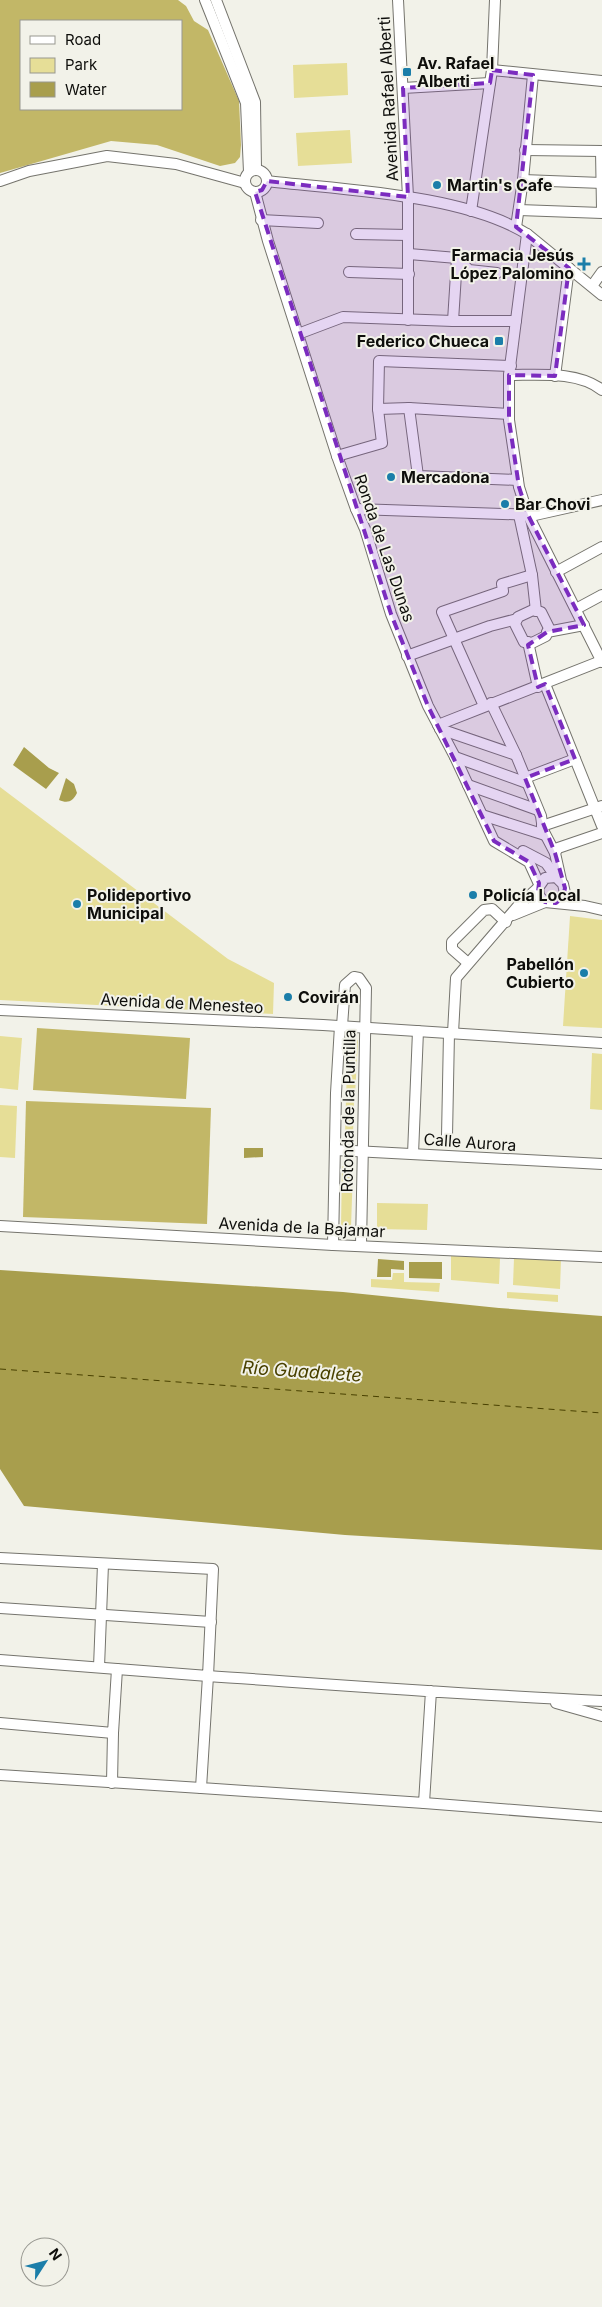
<svg xmlns="http://www.w3.org/2000/svg" width="602" height="2307" font-family="Inter,sans-serif">
<rect width="100%" height="100%" fill="#f2f2e9"/>
<g fill="#e6de97">
<path d="M 347,63 L 348,95 L 294,98 L 293,65 Z"/>
<path d="M 350,130 L 352,163 L 298,166 L 296,133 Z"/>
<path d="M 0,787 L 228,959 L 274,983 L 273,1014 L 0,1000 Z"/>
<path d="M 570,916 L 602,920 L 602,1028 L 563,1026 Z"/>
<path d="M 0,1036 L 22,1038 L 18,1090 L 0,1088 Z"/>
<path d="M 349,1040 L 358,1040 L 355,1095 L 346,1094 Z"/>
<path d="M 592,1053 L 602,1054 L 602,1110 L 590,1109 Z"/>
<path d="M 346,1099 L 354,1100 L 353,1134 L 349,1140 L 345,1137 Z"/>
<path d="M 0,1105 L 17,1106 L 15,1158 L 0,1157 Z"/>
<path d="M 345,1164 L 351,1165 L 353,1169 L 351,1227 L 347,1234 L 342,1231 L 341,1226 L 342,1167 Z"/>
<path d="M 377,1203 L 428,1204 L 427,1230 L 377,1229 Z"/>
<path d="M 451,1256 L 500,1258 L 499,1284 L 451,1280 Z"/>
<path d="M 514,1258 L 561,1259 L 560,1289 L 513,1285 Z"/>
<path d="M 393,1273 L 404,1273 L 404,1282 L 440,1283 L 439,1292 L 371,1287 L 371,1279 L 392,1280 Z"/>
<path d="M 507,1292 L 558,1295 L 558,1302 L 507,1298 Z"/>
</g>
<g fill="#c2b767" fill-rule="evenodd">
<path d="M 0,0 L 178,0 L 186,6 L 194,21 L 208,30 L 239,101 L 241,145 L 240,157 L 235,163 L 220,166 L 157,145 L 111,141 L 0,173 ZM 21,21 L 181,21 L 181,109 L 21,109 Z"/>
<path d="M 37,1028 L 190,1038 L 186,1099 L 33,1090 Z"/>
<path d="M 26,1101 L 211,1108 L 207,1224 L 23,1217 Z"/>
</g>
<g fill="#a89e4d">
<path d="M 24,747 L 49,768 L 59,773 L 46,789 L 13,765 Z"/>
<path d="M 66,778 L 74,784 L 77,793 C 73,801 68,804 59,800 Z"/>
<path d="M 244,1148 L 263,1148 L 263,1157 L 244,1158 Z"/>
<path d="M 378,1259 L 404,1261 L 404,1270 L 391,1269 L 391,1277 L 377,1277 Z"/>
<path d="M 409,1262 L 442,1262 L 442,1279 L 409,1278 Z"/>
<path d="M 0,1270 L 343,1292 L 499,1308 L 602,1316 L 602,1550 L 345,1535 L 24,1506 L 0,1469 Z"/>
</g>
<g fill="none" stroke-linecap="round" stroke-linejoin="round">
<path stroke="#494100" stroke-width="1" stroke-dasharray="6 5" stroke-linecap="butt" d="M 0,1369 L 602,1413"/>
<defs>
<g id="minor">
<path d="M 205,0 L 246,103 L 249,172"/>
<path d="M 216,0 L 255,102 L 256,169"/>
<path d="M 398,0 L 408,197 L 408,320"/>
<path d="M 492,70 L 602,81"/>
<path d="M 403,88 L 490,83"/>
<path d="M 525,150 L 602,151"/>
<path d="M 601,151 L 602,209"/>
<circle cx="256" cy="181" r="11"/>
<path d="M 523,180 L 602,183"/>
<path d="M 0,181 L 29,171 L 107,156 L 176,164 L 245,183"/>
<path d="M 267,181 C 342,190 463,194 527,234 L 602,295"/>
<path d="M 255,192 L 268,241 L 337,456 L 356,509 L 365,529 L 391,614 L 428,706 L 455,757 L 494,841 L 529,862 L 539,884"/>
<path d="M 519,210 L 602,213"/>
<path d="M 471,211 L 492,70 L 495,0"/>
<path d="M 261,220 L 318,223"/>
<path d="M 516,227 L 523,180 L 533,75"/>
<path d="M 356,234 L 408,235"/>
<path d="M 527,234 L 509,375 L 509,420 L 519,487 L 528,515 L 602,662"/>
<path d="M 409,254 L 457,258 L 469,270 L 497,273"/>
<path d="M 349,272 L 409,274"/>
<path d="M 592,286 L 602,272"/>
<path d="M 453,321 L 457,258"/>
<path d="M 298,334 L 343,317 L 453,321 L 516,321"/>
<path d="M 509,375 C 539,375 578,371 602,390"/>
<path d="M 555,376 L 569,268"/>
<path d="M 378,409 L 409,408"/>
<path d="M 509,414 L 409,408 L 418,476 L 518,480"/>
<path d="M 337,456 L 382,443 L 378,409 L 379,361 L 511,366"/>
<path d="M 356,509 L 535,515 L 602,500"/>
<path d="M 519,515 L 532,575 L 536,611"/>
<path d="M 556,572 L 602,547"/>
<path d="M 576,609 L 602,595"/>
<path d="M 533,610 L 541,612 L 549,628 L 546,636 L 532,643 L 524,642 L 515,624 L 518,617 Z"/>
<path d="M 547,632 L 584,625"/>
<path d="M 528,642 L 538,687"/>
<path d="M 407,656 L 490,626 L 517,619"/>
<path d="M 545,684 L 602,826"/>
<path d="M 491,703 L 516,755 L 541,816 L 543,830 L 555,853"/>
<path d="M 484,706 L 442,612 L 503,591 L 502,584 L 532,575"/>
<path d="M 438,725 L 601,661"/>
<path d="M 440,729 L 516,755"/>
<path d="M 455,757 L 527,783"/>
<path d="M 525,778 L 575,759"/>
<path d="M 468,785 L 538,810"/>
<path d="M 482,815 L 545,835"/>
<path d="M 542,826 L 602,806"/>
<path d="M 523,851 L 546,863 L 556,877"/>
<path d="M 561,880 L 555,853 L 558,848 L 602,833"/>
<path d="M 556,903 L 565,893 L 563,884 L 556,877 L 545,878 L 538,888 L 539,896 L 545,902 L 585,906 L 602,910"/>
<path d="M 513,915 L 545,902"/>
<path d="M 468,963 L 452,949 L 452,942 L 484,910 L 492,909 L 506,922"/>
<path d="M 0,1010 L 323,1025 L 602,1043"/>
<path d="M 342,1026 L 345,985 L 354,977 L 359,978 L 366,988 L 361,1245"/>
<path d="M 453,1033 L 456,978 L 518,906 L 538,888"/>
<path d="M 447,1136 L 449,1033"/>
<path d="M 335,1150 L 602,1164"/>
<path d="M 413,1154 L 418,1031"/>
<path d="M 0,1226 L 333,1245 L 602,1257"/>
<path d="M 333,1245 L 336,1093 L 340,1026"/>
<path d="M 0,1558 L 213,1569 L 208,1676 L 0,1660"/>
<path d="M 0,1608 L 211,1622"/>
<path d="M 99,1667 L 103,1564"/>
<path d="M 431,1691 L 424,1803 L 201,1788 L 208,1676 C 339,1685 470,1695 602,1701"/>
<path d="M 556,1703 L 602,1716"/>
<path d="M 0,1723 L 113,1733 L 117,1669"/>
<path d="M 0,1775 L 201,1788"/>
<path d="M 112,1783 L 113,1733"/>
<path d="M 424,1803 L 602,1817"/>
</g>
</defs>
<use href="#minor" stroke="#75746d" stroke-width="12"/>
<use href="#minor" stroke="#fff" stroke-width="10"/>
</g>
<path fill="#7b2cbf" fill-opacity="0.2" stroke="#7b2cbf" stroke-width="4" stroke-dasharray="10 6" stroke-linejoin="round" d="M 492,70 L 533,75 L 516,227 L 569,268 L 555,376 L 509,375 L 509,420 L 519,487 L 528,515 L 584,625 L 547,632 L 528,645 L 538,687 L 545,684 L 575,759 L 525,778 L 555,853 L 565,888 L 563,897 L 556,903 L 545,902 L 538,892 L 539,883 L 529,862 L 494,841 L 428,706 L 391,614 L 255,192 L 262,190 L 267,181 L 408,197 L 403,88 L 490,83 Z"/>
<g fill="#1b7ea9" stroke="#f2f2e9" stroke-width="2">
<rect x="402" y="67" width="10" height="10" rx="2.5"/>
<circle cx="437" cy="185" r="5"/>
<path d="M581.5 256.5h5v5h5v5h-5v5h-5v-5h-5v-5h5z"/>
<rect x="494" y="336" width="10" height="10" rx="2.5"/>
<circle cx="391" cy="477" r="5"/>
<circle cx="505" cy="504" r="5"/>
<circle cx="473" cy="895" r="5"/>
<circle cx="77" cy="904" r="5"/>
<circle cx="584" cy="973" r="5"/>
<circle cx="288" cy="997" r="5"/>
</g>
<g text-anchor="middle" dominant-baseline="central" stroke-width="4" stroke-linejoin="round" paint-order="stroke">
<g font-size="16" font-weight="bold" fill="#0e0e0b" stroke="#f2f2e9" text-anchor="start">
<text x="417" y="63">Av. Rafael<tspan x="417" dy="18">Alberti</tspan></text>
<text x="447" y="185">Martin's Cafe</text>
<text x="574" y="255" text-anchor="end">Farmacia Jesús<tspan x="574" dy="18">López Palomino</tspan></text>
<text x="489" y="341" text-anchor="end">Federico Chueca</text>
<text x="401" y="477">Mercadona</text>
<text x="515" y="504">Bar Chovi</text>
<text x="87" y="895">Polideportivo<tspan x="87" dy="18">Municipal</tspan></text>
<text x="483" y="895">Policía Local</text>
<text x="574" y="964" text-anchor="end">Pabellón<tspan x="574" dy="18">Cubierto</tspan></text>
<text x="298" y="997">Covirán</text>
</g>
<g font-size="16" fill="#0e0e0b" stroke="#f2f2e9">
<text transform="translate(388 99) rotate(-93)">Avenida Rafael Alberti</text>
<text transform="translate(385 548) rotate(71)">Ronda de Las Dunas</text>
<text transform="translate(182 1003) rotate(3)">Avenida de Menesteo</text>
<text transform="translate(348 1111) rotate(-89)">Rotonda de la Puntilla</text>
<text transform="translate(470 1142) rotate(4)">Calle Aurora</text>
<text transform="translate(302 1227) rotate(3)">Avenida de la Bajamar</text>
</g>
<g font-size="18" font-style="italic" fill="#494100" stroke="#f2f2e9">
<text transform="translate(302 1371) rotate(4)">Río Guadalete</text>
</g>
</g>
<rect x="20" y="20" width="162" height="90" fill="#f2f2e9" stroke="#979790"/>
<rect x="30" y="36" width="25" height="8" fill="#ffffff" stroke="#979790"/>
<text x="65" y="45" font-size="15" fill="#0e0e0b">Road</text>
<rect x="30" y="58" width="25" height="15" fill="#e6de97" stroke="#979790"/>
<text x="65" y="70" font-size="15" fill="#0e0e0b">Park</text>
<rect x="30" y="82" width="25" height="15" fill="#a89e4d" stroke="#979790"/>
<text x="65" y="95" font-size="15" fill="#0e0e0b">Water</text>
<g transform="translate(45 2262) rotate(54)"><circle r="24" fill="#f2f2e9" stroke="#979790"/>
<path d="M0-4L9 19L0 12L-9 19Z" fill="#1b7ea9"/>
<text y="-8" font-size="14" font-weight="bold" text-anchor="middle" fill="#0e0e0b">N</text>
</g>
</svg>
